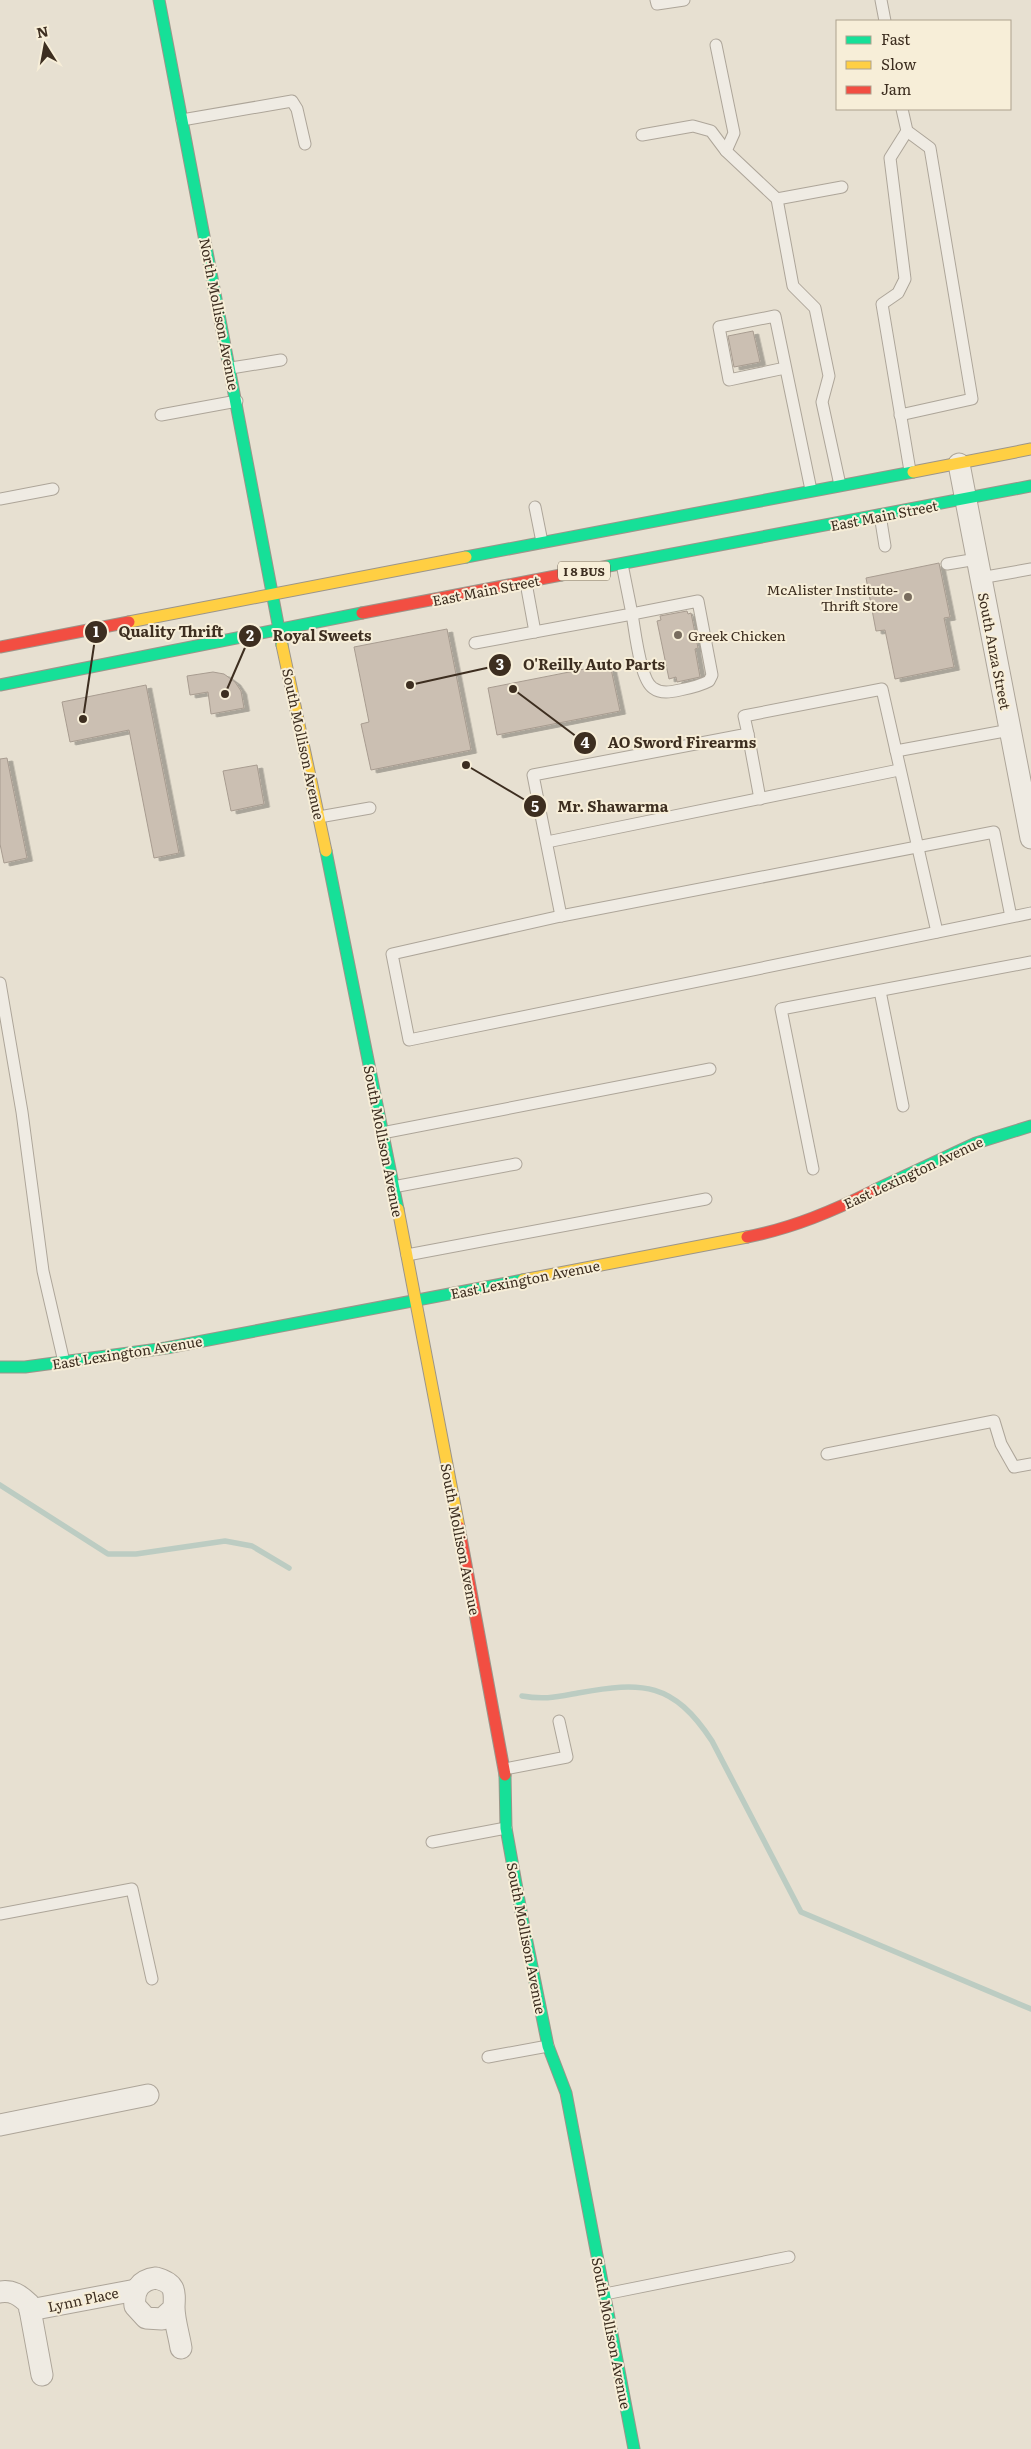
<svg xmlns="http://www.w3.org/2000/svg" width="1031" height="2449" font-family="Literata,serif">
<defs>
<filter id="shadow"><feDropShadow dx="5.5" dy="3" stdDeviation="0" flood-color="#0004"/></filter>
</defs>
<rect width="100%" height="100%" fill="#e7e0d1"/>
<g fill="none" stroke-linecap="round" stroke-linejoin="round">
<g stroke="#bcccc2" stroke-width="5.5">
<path d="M 0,1485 L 108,1554 L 136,1554 L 225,1541 L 252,1546 L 289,1568"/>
<path d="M 522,1696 C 544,1700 556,1697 578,1693 C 643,1681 673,1682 712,1741 L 801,1912 L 1031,2009"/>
</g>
</g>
<g fill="#cbbfb2" stroke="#a89c90" filter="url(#shadow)">
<path d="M 753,331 L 760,362 L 734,367 L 728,336 Z"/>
<path d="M 939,563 L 950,617 L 944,618 L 954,667 L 895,679 L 885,630 L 876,631 L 866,578 Z"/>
<path d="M 687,611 L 688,614 L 691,613 L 698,648 L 695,649 L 700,677 L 677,682 L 676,677 L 669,679 L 657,621 L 661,620 L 660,616 Z"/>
<path d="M 447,629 L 471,750 L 371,770 L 361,724 L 369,722 L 354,647 Z"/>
<path d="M 610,664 L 620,711 L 497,735 L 488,688 Z"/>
<path d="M 213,672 L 224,674 L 235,682 L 241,691 L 244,708 L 211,714 L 208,692 L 190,695 L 187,676 Z"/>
<path d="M 146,685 L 179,853 L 154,858 L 129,730 L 70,742 L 62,702 Z"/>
<path d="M 7,758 L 27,858 L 4,863 L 0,844 L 0,759 Z"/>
<path d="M 257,765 L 264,804 L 231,811 L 223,771 Z"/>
</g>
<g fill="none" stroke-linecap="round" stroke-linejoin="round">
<defs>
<g id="lane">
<path d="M 656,0 L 657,4 L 684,0"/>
<path d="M 881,0 L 885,21"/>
<path d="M 716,45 L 734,133 L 726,151"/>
<path d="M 182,120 L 292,101 L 297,109 L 305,144"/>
<path d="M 907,131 L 890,158 L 905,279 L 898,293 L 882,304 L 910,471"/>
<path d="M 642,135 L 693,126 L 711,131 L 726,151 L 777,199 L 793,286 L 815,308 L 829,376 L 822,402 L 840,485"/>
<path d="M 777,199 L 842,187"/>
<path d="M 231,368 L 281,360"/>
<path d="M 785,368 L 729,380 L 719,327 L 775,316 L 811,490"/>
<path d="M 161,415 L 237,401"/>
<path d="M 900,415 L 972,399 L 930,148 L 907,131 L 902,109"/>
<path d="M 0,499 L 53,489"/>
<path d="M 535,507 L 542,542"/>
<path d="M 880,515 L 885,546"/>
<path d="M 947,564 L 977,559"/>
<path d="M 980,578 L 1031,569"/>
<path d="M 526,583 L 535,632"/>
<path d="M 698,601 L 712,675 L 709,681 C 700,686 690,688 680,690 C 671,692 661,694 653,688 C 640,680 635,630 632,614 Z"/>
<path d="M 475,643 L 632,614 L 622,564"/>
<path d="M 748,734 L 760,799"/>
<path d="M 896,751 L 1010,730"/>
<path d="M 319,817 L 370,808"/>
<path d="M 547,842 L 899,770"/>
<path d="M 561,916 L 533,775 L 748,734 L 744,716 L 882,689 L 937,932"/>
<path d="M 1011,917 L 994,832 L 561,916 L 392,954 L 409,1040 L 1031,913"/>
<path d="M 0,983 L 22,1112 L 43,1271 L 64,1362"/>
<path d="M 880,991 L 903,1106"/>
<path d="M 382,1133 L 710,1069"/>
<path d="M 813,1169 L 781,1009 L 1031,962"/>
<path d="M 393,1187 L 516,1164"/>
<path d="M 407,1255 L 706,1199"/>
<path d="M 827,1454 L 994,1421 L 1001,1444 L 1014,1467 L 1031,1464"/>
<path d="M 505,1769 L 567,1757 L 559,1721"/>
<path d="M 432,1842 L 506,1828"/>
<path d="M 0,1914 L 132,1889 L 152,1979"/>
<path d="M 488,2057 L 548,2046"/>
<path d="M 605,2294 L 789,2257"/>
</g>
<g id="street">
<path d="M 959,464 L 1031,838"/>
<path d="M 0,2125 L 148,2095"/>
<path d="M 0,2292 C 12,2290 20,2295 29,2304 L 42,2375"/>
<path d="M 174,2308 L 162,2319 L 146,2318 L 135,2306 C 133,2290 140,2280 156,2278 C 175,2283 175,2290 174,2307 C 174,2320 179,2335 181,2348"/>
<path d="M 30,2310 L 136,2290"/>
</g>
<g id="fast">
<path d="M 159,0 L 282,645"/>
<path d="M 466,557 L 913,472"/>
<path d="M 561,575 L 1031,486"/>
<path d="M 0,685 L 362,613"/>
<path d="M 326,851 L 398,1209"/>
<path d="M 875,1190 L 976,1143 L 1031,1126"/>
<path d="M 0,1367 L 25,1367 L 166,1348 L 523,1280"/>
<path d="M 505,1775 L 506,1828 L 522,1917 L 548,2046 L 566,2093 L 634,2449"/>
</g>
<g id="slow">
<path d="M 913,472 L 1031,449"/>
<path d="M 129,622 L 466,557"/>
<path d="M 282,645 L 326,851"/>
<path d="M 398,1209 L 459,1527"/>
<path d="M 523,1280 L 747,1237"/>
</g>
<g id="jam">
<path d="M 362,613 L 561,575"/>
<path d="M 0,647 L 129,622"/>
<path d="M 747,1237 C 793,1228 833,1211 875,1190"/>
<path d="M 459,1527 L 505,1775"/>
</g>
</defs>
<use href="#lane" stroke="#ada599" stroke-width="13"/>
<use href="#street" stroke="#ada599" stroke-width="23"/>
<use href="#fast" stroke="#9c958a" stroke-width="13"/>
<use href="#slow" stroke="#9c958a" stroke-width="13"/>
<use href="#jam" stroke="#9c958a" stroke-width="13"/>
<use href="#lane" stroke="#efebe3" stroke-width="11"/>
<use href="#street" stroke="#efebe3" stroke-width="21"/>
<use href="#fast" stroke="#16e098" stroke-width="11"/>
<use href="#slow" stroke="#ffcf43" stroke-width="11"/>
<use href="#jam" stroke="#f24e42" stroke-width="11"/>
</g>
<g fill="#786c5e" stroke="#f7eed8" stroke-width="2">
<circle cx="908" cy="597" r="5"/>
<circle cx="678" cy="635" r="5"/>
</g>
<g text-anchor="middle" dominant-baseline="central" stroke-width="4" stroke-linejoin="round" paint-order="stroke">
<rect fill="#f7eed8" stroke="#756857" stroke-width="1" x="558" y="561.5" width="52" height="19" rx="4"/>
<g font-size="12" font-weight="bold" fill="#3d2e20">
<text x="584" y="571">I 8 BUS</text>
</g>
<g font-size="14" fill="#3d2e20" stroke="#f7eed8">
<text transform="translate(220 314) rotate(79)">North Mollison Avenue</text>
<text transform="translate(884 515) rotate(-11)">East Main Street</text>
<text transform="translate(486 590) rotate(-11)">East Main Street</text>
<text transform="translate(995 651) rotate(79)">South Anza Street</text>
<text transform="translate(304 744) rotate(78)">South Mollison Avenue</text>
<text transform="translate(384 1141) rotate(79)">South Mollison Avenue</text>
<text transform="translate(913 1172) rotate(-25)">East Lexington Avenue</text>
<text transform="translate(525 1279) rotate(-11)">East Lexington Avenue</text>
<text transform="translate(127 1352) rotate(-9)">East Lexington Avenue</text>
<text transform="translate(461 1539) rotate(79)">South Mollison Avenue</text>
<text transform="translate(527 1938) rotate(79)">South Mollison Avenue</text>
<text transform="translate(83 2299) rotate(-12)">Lynn Place</text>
<text transform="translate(612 2333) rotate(79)">South Mollison Avenue</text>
</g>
<g font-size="14" fill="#3d2e20" stroke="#f7eed8" text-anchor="end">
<text x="898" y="589">McAlister Institute-<tspan x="898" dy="16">Thrift Store</tspan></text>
<text x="688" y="635" text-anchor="start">Greek Chicken</text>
</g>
</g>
<path fill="none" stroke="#3d2e20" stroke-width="2" d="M83 719L96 632M225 694L250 636M410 685L500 665M513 689L585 743M466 765L535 806"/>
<g fill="#3d2e20" stroke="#f7eed8" stroke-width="2">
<circle cx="83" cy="719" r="5"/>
<circle cx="225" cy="694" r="5"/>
<circle cx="410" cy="685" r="5"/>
<circle cx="513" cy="689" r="5"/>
<circle cx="466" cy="765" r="5"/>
<circle cx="96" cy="632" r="12"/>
<circle cx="250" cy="636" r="12"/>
<circle cx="500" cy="665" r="12"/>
<circle cx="585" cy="743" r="12"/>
<circle cx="535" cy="806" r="12"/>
</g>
<g font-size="15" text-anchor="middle" font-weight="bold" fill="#fff">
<text x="96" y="637">1</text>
<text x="250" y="641">2</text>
<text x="500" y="670">3</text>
<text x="585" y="748">4</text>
<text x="535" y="812">5</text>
</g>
<g font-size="15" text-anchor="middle" font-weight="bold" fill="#3d2e20" stroke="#f7eed8" stroke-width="4" stroke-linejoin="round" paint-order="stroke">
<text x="171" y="637">Quality Thrift</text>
<text x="322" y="641">Royal Sweets</text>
<text x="594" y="670">O'Reilly Auto Parts</text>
<text x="682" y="748">AO Sword Firearms</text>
<text x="613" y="812">Mr. Shawarma</text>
</g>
<rect x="836" y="20" width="175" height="90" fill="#f7eed8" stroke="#ada18e"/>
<rect x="846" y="36" width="25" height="8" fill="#16e098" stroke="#ada18e"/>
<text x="881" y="45" font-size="15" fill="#3d2e20">Fast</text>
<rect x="846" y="61" width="25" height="8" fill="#ffcf43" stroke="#ada18e"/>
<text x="881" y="70" font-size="15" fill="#3d2e20">Slow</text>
<rect x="846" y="86" width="25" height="8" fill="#f24e42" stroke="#ada18e"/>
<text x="881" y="95" font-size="15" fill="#3d2e20">Jam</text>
<g transform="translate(45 45) rotate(349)" stroke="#f7eed8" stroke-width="4" paint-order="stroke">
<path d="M0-4L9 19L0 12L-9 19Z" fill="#3d2e20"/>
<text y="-8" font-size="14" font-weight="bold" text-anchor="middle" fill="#3d2e20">N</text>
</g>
</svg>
